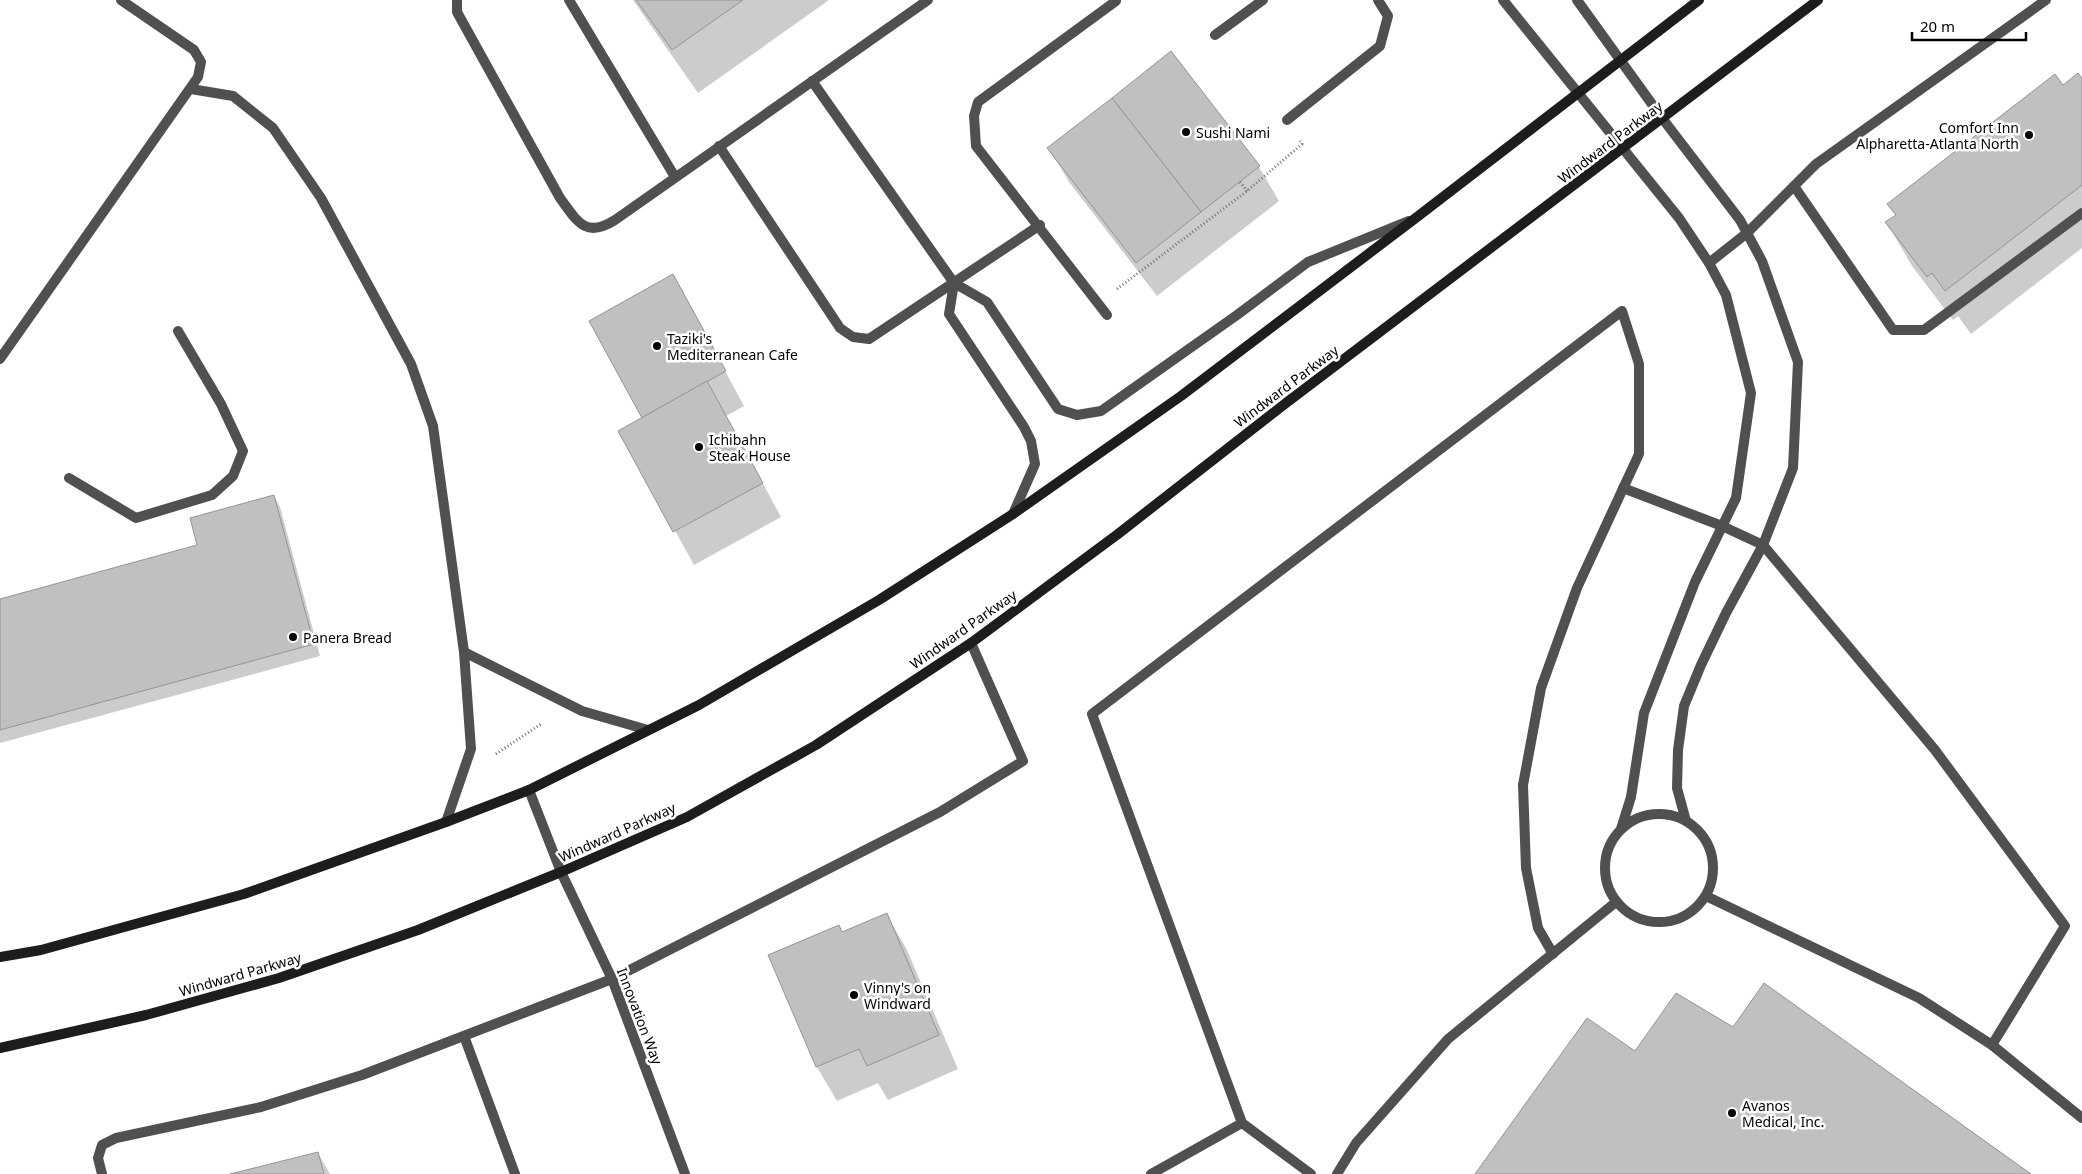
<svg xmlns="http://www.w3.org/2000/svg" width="2082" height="1174" font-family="'Noto Sans',sans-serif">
<rect width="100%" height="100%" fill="#fff"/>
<g fill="#0003">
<path d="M 633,0 L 829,0 L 698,93 Z"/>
<path d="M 2082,80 L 2082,248 L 1971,334 L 1958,316 L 1953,320 L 1912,266 L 1887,223 L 1896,216 L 1889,204 Z"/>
<path d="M 1049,148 L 1259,167 L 1279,201 L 1157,296 L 1069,182 Z"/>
<path d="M 692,310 L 744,406 L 726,416 L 781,517 L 694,565 L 620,431 L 643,418 Z"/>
<path d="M 274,496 L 280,507 L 320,656 L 0,743 L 0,601 L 199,546 Z"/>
<path d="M 886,914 L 906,948 L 958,1069 L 888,1100 L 878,1083 L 837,1101 L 817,1067 L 770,955 L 842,933 Z"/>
<path d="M 318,1153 L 330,1174 L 236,1174 Z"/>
</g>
<g fill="#c0c0c0" stroke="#949494">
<path d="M 636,0 L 743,0 L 672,50 Z"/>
<path d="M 1171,51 L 1260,166 L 1201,212 L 1112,98 Z"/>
<path d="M 2078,73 L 2082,78 L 2082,185 L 1945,291 L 1932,273 L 1927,277 L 1885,222 L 1896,215 L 1887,204 L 2055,74 L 2063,85 Z"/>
<path d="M 1112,98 L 1201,212 L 1136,263 L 1047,148 Z"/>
<path d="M 673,274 L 726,371 L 642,418 L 589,321 Z"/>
<path d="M 707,381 L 763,483 L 673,532 L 618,431 Z"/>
<path d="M 274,495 L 314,644 L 0,730 L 0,599 L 197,545 L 190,518 Z"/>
<path d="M 887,913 L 939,1035 L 867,1066 L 859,1049 L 816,1067 L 768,955 L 839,925 L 842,932 Z"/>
<path d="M 1764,983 L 2031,1174 L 1475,1174 L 1587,1018 L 1635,1051 L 1676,993 L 1733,1027 Z"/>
<path d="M 318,1152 L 324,1174 L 230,1174 Z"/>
</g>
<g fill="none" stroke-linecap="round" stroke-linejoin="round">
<g stroke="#727272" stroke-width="3" stroke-dasharray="1 2.5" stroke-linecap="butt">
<path d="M 1240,182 L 1247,191"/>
<path d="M 1117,289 L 1247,191 L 1302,144 L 1300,141"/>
<path d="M 496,754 L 541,724"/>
</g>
<g stroke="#505050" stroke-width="10">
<path d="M 457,0 L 457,12 L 560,198 C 577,221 585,239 615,220 L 928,0"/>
<path d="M 569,0 L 675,177"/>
<path d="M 1503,0 L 1679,218 L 1709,263 L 1726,295 L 1751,393 L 1736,498 L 1695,582 L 1644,713 L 1631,797 L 1621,829"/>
<path d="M 1577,0 L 1662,118 L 1740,220 L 1762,261 L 1798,362 L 1793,468 L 1763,545 L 1726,613 L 1701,665 L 1684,706 L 1678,750 L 1677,788 L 1686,821"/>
<path d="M 1215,35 L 1263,0"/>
<path d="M 812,81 L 954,283 L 987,302 L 1058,409 L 1077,415 L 1101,411 L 1237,315 L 1308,262 L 1409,221"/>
<path d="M 191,89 L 233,96 L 273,128 L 321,198 L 411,364 L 433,426 L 464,652 L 471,749 L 446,822"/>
<path d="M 1287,120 L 1380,46 L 1388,16 L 1378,0"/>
<path d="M 719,146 L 840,328 L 853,337 L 869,339 L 1040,225"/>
<path d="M 1794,186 L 1893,330 L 1924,330 L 2082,213"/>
<path d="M 1709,263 L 1747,233 L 1816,164 L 2046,0"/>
<path d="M 954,283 L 949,314 L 1024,427 L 1031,441 L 1035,464 L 1013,514"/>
<path d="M 1107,315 L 976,146 L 974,116 L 978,102 L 1116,1"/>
<path d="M 0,359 L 198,77 L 201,62 L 194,50 L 121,0"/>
<path d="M 69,478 L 136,518 L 212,495 L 233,476 L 243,451 L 221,404 L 178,331"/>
<path d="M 1623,488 L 1722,526 L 1763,545 L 1935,750 L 2065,926 L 1992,1045"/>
<path d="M 464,652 L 582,711 L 648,730"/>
<path d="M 529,790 L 561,872 L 612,979 L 685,1174"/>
<circle cx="1659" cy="868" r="54"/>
<path d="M 1706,896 L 1919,998 L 1992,1045 L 2082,1118"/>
<path d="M 464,1036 L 515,1174"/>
<path d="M 102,1174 L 98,1158 L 102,1145 L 116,1138 L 261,1107 L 362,1075 L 612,979 L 940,812 L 1023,761 L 971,643"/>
<path d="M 1151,1174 L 1242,1123"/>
<path d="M 1311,1174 L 1242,1123 L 1092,714 L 1622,311 L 1639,364 L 1639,454 L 1577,588 L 1541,688 L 1523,785 L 1526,868 L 1538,928 L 1553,954"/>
<path d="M 1337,1174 L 1356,1143 L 1448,1039 L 1616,902"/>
</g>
<g stroke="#1d1d1d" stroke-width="10">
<path d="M 0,957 L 41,950 L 244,894 L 446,822 L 529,790 L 699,705 L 879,600 L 1013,514 L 1181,396 L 1417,217 L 1699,0"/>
<path d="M 0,1048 L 146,1015 L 279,978 L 418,930 L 561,872 L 687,817 L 816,745 L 971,643 L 1118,534 L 1286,403 L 1818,0"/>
</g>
</g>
<g fill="#000" stroke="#fff" stroke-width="2">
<circle cx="1186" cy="132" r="5"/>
<circle cx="2029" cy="135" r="5"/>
<circle cx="657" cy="346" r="5"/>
<circle cx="699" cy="447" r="5"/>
<circle cx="293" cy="637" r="5"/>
<circle cx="854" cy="995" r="5"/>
<circle cx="1732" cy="1113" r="5"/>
</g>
<g text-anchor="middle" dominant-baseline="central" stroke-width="5" stroke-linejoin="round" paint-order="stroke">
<g font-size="14" fill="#000" stroke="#fff" text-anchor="start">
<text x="2019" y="127" text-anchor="end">Comfort Inn<tspan x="2019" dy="16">Alpharetta-Atlanta North</tspan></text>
<text x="1196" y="132">Sushi Nami</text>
<text x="667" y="338">Taziki's<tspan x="667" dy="16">Mediterranean Cafe</tspan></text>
<text x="709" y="439">Ichibahn<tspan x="709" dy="16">Steak House</tspan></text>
<text x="303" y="637">Panera Bread</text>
<text x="864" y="987">Vinny's on<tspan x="864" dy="16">Windward</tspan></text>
<text x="1742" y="1105">Avanos<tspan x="1742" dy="16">Medical, Inc.</tspan></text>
</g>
<g font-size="14" fill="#000" stroke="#fff">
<text transform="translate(1610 142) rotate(-37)">Windward Parkway</text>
<text transform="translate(1286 386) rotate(-37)">Windward Parkway</text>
<text transform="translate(963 629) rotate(-35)">Windward Parkway</text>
<text transform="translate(617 832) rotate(-24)">Windward Parkway</text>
<text transform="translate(240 974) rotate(-16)">Windward Parkway</text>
<text transform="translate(640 1016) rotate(69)">Innovation Way</text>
</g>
</g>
<path d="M1912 32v8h114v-8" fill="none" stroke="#000000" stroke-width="2.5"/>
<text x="1920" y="32" font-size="15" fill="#000000" stroke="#ffffff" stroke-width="4" paint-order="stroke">20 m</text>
</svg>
